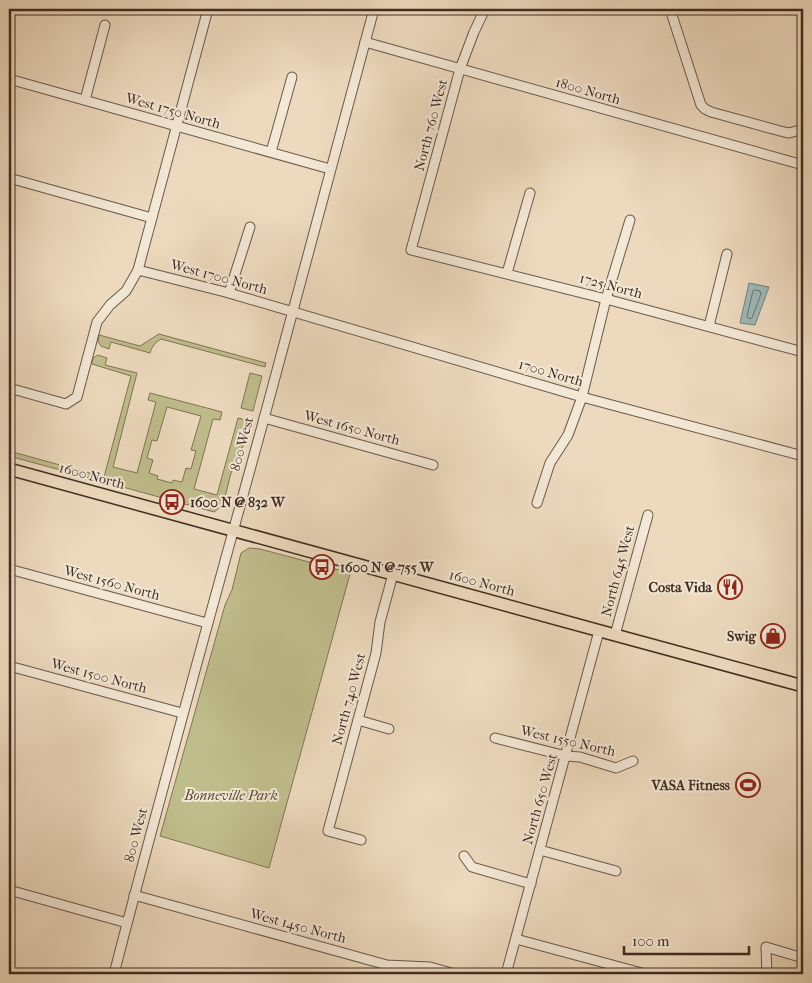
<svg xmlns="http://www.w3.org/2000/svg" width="812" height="983" font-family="'IM FELL French Canon',serif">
<rect width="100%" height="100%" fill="#eddabe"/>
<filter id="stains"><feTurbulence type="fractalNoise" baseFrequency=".004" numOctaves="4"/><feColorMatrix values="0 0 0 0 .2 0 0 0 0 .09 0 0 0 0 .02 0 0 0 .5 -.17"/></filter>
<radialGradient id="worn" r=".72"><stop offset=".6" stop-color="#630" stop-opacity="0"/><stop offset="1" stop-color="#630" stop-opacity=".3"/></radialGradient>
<g fill="#c0bd8c" stroke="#807556" fill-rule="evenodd">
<path d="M 159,334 L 266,363 L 265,367 L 161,339 C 155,343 152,346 150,353 L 111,342 L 109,349 L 101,346 L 98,342 L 99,335 L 140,346 Z"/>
<path d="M 98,355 L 107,358 L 105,365 L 137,373 L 113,467 L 137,473 L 156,402 L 148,400 L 150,393 L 222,412 L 220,420 L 213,419 L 194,489 L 217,495 L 238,418 L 250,421 L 241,453 L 231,473 L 223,505 L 214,512 L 9,456 L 9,451 L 104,477 L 131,376 L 92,364 L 93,358 ZM 167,407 L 201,416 L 191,450 L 196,451 L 191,469 L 186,468 L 182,482 L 173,480 L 172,483 L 157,479 L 158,476 L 149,473 L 153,460 L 147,458 L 152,440 L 157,441 Z"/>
<path d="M 250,373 L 262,376 L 253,411 L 241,408 Z"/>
<path d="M 249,548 L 260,549 L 343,571 L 350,574 L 269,868 L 160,836 L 225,605 L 232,590 L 241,553 Z"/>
</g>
<path fill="#9bb9b9" stroke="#77817c" d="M 749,283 L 769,287 L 755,325 L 740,323 Z"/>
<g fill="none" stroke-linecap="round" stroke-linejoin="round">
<path stroke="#6e736d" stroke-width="1" d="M 755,290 L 760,291 L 761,294 L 752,318 L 749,319 L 747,316 L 753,291 Z"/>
<defs>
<g id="minor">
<path d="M 485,9 L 474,32 L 460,69 L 411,250 L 606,299 L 803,352"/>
<path d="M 670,9 L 701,105 L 705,109 L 711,112 L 784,132 L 789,133 L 803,129"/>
<path d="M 735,9 L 763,9"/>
<path d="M 365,42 L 803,165"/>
<path d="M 9,79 L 330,169"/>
<path d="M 85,100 L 105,25"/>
<path d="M 271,152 L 292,77"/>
<path d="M 9,178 L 152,218"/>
<path d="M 138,270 L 229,293 L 582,397 L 803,456"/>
<path d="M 507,273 L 530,193"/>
<path d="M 229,293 L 250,227"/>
<path d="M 709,326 L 727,254"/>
<path d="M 9,388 L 66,404 L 77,397 L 97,322 L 110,305 L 126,291 L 138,270 L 208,9"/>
<path d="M 264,418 L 433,465"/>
<path d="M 537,503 L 550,463 L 568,435 L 582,397 L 606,299 L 630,220"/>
<path d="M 9,569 L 207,623"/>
<path d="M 615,635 L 648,515"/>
<path d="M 9,666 L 182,713"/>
<path d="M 358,720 L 389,729"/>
<path d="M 495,738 L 566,756 L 580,757 L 616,768 L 633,761"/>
<path d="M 361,840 L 328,831 L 376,653 L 380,622 L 393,574"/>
<path d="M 540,850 L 616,871"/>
<path d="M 464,856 L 472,867 L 531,884"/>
<path d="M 9,890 L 127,923"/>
<path d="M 134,895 L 387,965 L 430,967 L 455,974"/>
<path d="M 516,939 L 642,973"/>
<path d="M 114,974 C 161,791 212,609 262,426 C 299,287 336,148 374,9"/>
<path d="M 506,974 L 599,631"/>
<path d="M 767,974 L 766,947 L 803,958"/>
</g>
<path id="major" d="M 9,469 L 615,635 L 803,686"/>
</defs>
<use href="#minor" stroke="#6b5848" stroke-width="11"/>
<use href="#major" stroke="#402d21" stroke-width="14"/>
<use href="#minor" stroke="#f3e7d5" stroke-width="9"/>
<use href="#major" stroke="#eddabe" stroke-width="11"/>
</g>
<defs>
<symbol id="bus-ring" viewBox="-11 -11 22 22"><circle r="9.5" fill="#f3e7d5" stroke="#8f2418" stroke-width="1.5"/><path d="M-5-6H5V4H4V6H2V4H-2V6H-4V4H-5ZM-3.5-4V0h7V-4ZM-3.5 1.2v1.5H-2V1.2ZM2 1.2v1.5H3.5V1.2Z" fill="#8f2418"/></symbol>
<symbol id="restaurant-ring" viewBox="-11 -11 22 22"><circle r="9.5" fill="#f3e7d5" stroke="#8f2418" stroke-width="1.5"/><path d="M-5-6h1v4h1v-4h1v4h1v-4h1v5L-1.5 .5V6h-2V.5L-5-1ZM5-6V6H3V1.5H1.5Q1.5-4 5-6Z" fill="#8f2418"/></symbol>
<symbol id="shop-ring" viewBox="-11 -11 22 22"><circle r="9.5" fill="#f3e7d5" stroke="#8f2418" stroke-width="1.5"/><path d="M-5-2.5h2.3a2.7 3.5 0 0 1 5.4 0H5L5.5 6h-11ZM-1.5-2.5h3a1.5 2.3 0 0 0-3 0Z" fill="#8f2418"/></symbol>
<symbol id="stadium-ring" viewBox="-11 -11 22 22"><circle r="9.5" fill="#f3e7d5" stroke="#8f2418" stroke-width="1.5"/><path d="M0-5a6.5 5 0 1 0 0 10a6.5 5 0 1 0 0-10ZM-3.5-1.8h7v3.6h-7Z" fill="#8f2418"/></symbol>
</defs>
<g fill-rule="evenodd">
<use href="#bus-ring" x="158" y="488" width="28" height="28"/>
<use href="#bus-ring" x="308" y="553" width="28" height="28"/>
<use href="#restaurant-ring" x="716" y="573" width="28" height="28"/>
<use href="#shop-ring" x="759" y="622" width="28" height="28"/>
<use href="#stadium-ring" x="734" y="771" width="28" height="28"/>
</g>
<g text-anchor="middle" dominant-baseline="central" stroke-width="4" stroke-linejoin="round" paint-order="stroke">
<g font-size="14" fill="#402d21" stroke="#f3e7d5">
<text transform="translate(588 91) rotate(16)">1800 North</text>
<text transform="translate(173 111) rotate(16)">West 1750 North</text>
<text transform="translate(431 125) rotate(-75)">North 760 West</text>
<text transform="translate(219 277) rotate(15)">West 1700 North</text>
<text transform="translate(611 286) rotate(15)">1725 North</text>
<text transform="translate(551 373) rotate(16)">1700 North</text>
<text transform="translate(352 428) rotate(15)">West 1650 North</text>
<text transform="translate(242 444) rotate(-75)">800 West</text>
<text transform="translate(92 476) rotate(15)">1600 North</text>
<text transform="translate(618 571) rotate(-75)">North 645 West</text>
<text transform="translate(112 583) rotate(15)">West 1560 North</text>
<text transform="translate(482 583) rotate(15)">1600 North</text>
<text transform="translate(99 676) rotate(15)">West 1500 North</text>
<text transform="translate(349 699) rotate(-75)">North 740 West</text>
<text transform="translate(568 741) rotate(13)">West 1550 North</text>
<text transform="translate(540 799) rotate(-74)">North 650 West</text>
<text transform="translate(136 835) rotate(-75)">800 West</text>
<text transform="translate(298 926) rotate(15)">West 1450 North</text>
</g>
<g font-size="14" font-weight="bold" fill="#402d21" stroke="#f3e7d5" text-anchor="end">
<text x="190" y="502" text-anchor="start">1600 N @ 832 W</text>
<text x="340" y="567" text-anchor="start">1600 N @ 755 W</text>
<text x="712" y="587">Costa Vida</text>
<text x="756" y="636">Swig</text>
<text x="730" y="785">VASA Fitness</text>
</g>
<g font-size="14" font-style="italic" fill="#5a4a36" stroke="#f3e7d5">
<text x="231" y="795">Bonneville Park</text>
</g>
</g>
<rect width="812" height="983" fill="none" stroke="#eddabe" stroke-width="30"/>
<rect x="10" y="10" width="792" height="963" fill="none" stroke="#402d21" stroke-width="2.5"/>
<rect x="15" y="15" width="782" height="953" fill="none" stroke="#402d21"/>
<path d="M624 946v8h125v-8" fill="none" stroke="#402d21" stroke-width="2.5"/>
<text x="632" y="946" font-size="15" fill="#402d21" stroke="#f3e7d5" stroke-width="4" paint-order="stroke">100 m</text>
<rect width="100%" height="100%" filter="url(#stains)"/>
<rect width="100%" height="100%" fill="url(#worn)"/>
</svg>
